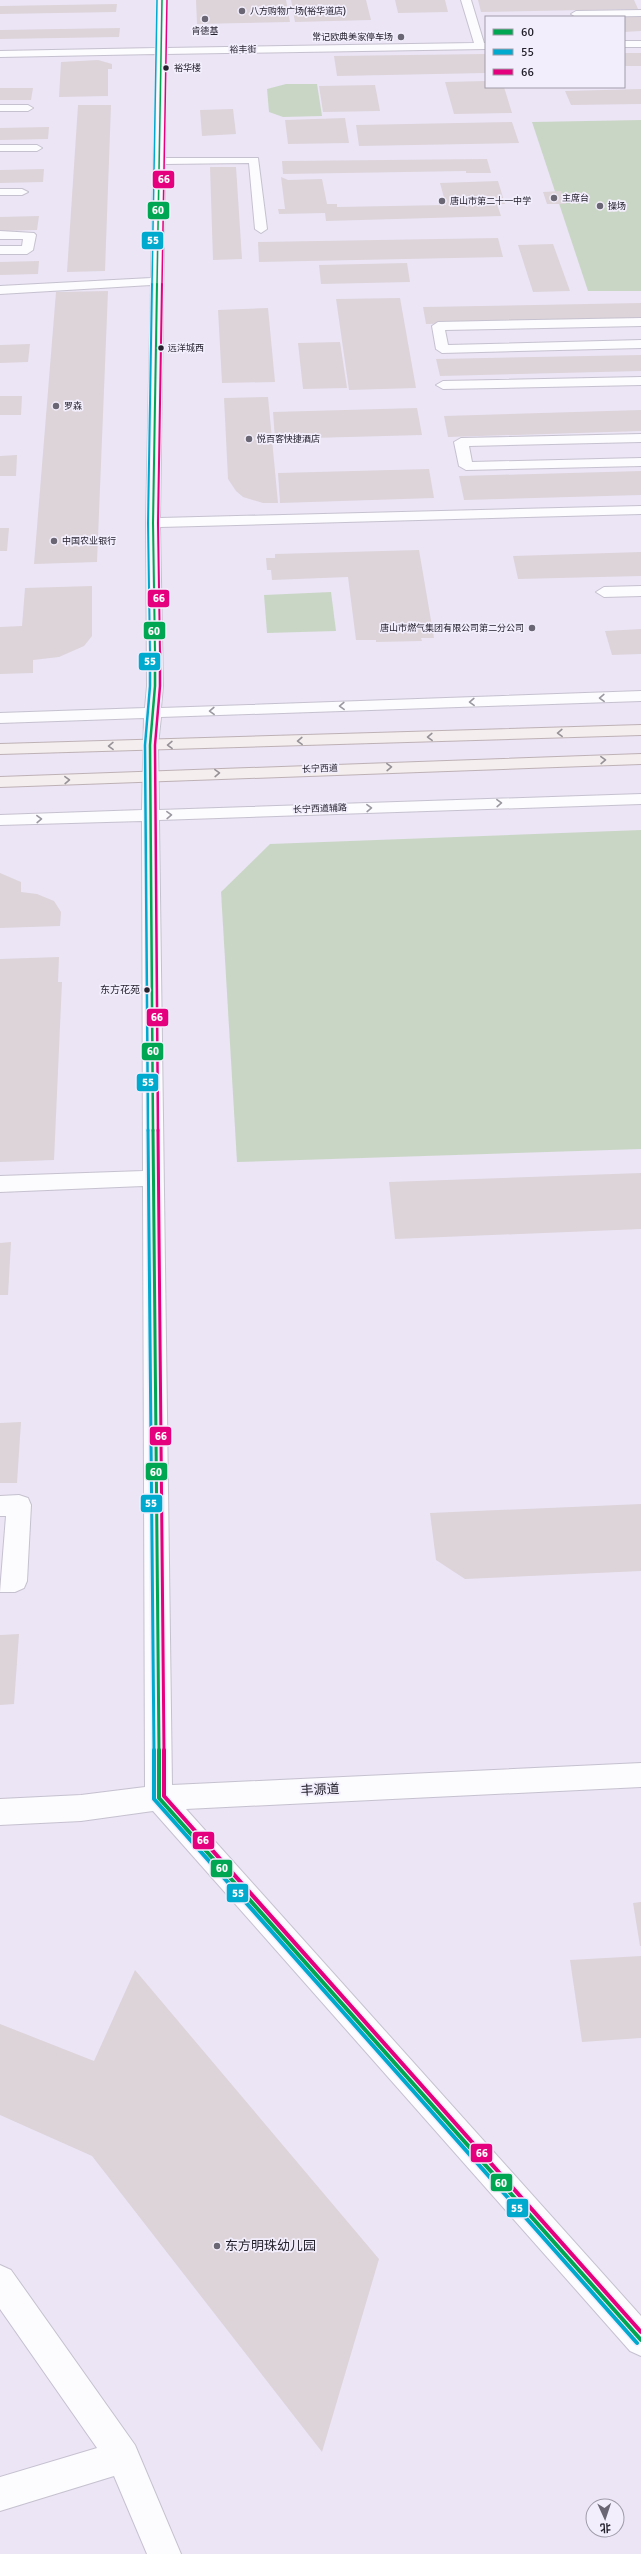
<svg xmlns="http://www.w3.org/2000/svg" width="641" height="2554" font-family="Signika,'Noto Sans SC',sans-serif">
<rect width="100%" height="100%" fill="#ebe5f6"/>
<g fill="#cad6c5">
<path d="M 286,84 L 317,84 L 322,116 L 283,117 L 269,112 L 267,89 Z"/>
<path d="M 641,120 L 641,291 L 588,291 L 532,122 Z"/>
<path d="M 331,592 L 336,631 L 267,633 L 264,595 Z"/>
<path d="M 641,830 L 641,1149 L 237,1162 L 221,892 L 270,844 Z"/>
</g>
<g fill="#ddd4d9">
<path d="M 196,0 L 286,0 L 290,22 L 197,24 Z"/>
<path d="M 291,0 L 366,0 L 371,20 L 295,22 Z"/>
<path d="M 395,0 L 445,0 L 448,12 L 398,13 Z"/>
<path d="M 478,0 L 634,0 L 638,9 L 481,12 Z"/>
<path d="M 117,4 L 116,12 L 0,14 L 0,6 Z"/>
<path d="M 624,17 L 641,17 L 641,31 L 624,32 Z"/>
<path d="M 120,28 L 119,37 L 0,39 L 0,30 Z"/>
<rect x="624" y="53" width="17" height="13"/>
<path d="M 486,54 L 486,73 L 337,76 L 334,56 Z"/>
<path d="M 98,60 L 112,64 L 112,69 L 108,69 L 108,96 L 59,97 L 61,62 Z"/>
<path d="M 486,81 L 486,87 L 504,87 L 512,113 L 454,114 L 445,82 Z"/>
<path d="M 375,85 L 380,111 L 323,112 L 319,86 Z"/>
<path d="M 0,88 L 33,88 L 31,100 L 0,100 Z"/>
<path d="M 641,89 L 641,104 L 571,105 L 565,91 Z"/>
<path d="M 78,105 L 111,105 L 105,271 L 67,272 Z"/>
<path d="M 233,109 L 236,134 L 202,136 L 200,110 Z"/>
<path d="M 345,118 L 349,143 L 288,144 L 285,120 Z"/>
<path d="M 512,122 L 519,143 L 359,146 L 356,125 Z"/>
<path d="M 49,127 L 48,139 L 0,140 L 0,128 Z"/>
<path d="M 487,159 L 491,173 L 466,173 L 466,171 L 283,174 L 282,161 Z"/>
<path d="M 210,167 L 236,167 L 242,259 L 213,260 Z"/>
<path d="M 44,169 L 43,182 L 0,183 L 0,170 Z"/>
<path d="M 281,177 L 288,180 L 322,179 L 327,204 L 337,204 L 337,207 L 446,205 L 440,183 L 498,181 L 505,204 L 497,204 L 501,216 L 326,221 L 325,213 L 279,214 L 278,209 L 285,209 Z"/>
<path d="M 561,191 L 566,204 L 547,204 L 543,192 Z"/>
<path d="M 39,216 L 37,230 L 0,231 L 0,217 Z"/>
<path d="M 498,238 L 503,257 L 259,262 L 258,242 Z"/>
<path d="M 553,244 L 570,291 L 533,292 L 518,245 Z"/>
<path d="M 39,261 L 38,274 L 0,275 L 0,262 Z"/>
<path d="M 407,263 L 410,282 L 321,284 L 319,265 Z"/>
<path d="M 108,291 L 97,562 L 34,564 L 56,292 Z"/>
<path d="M 400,298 L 416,388 L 349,390 L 336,299 Z"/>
<path d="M 641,303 L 641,320 L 426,324 L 423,307 Z"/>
<path d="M 268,308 L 275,382 L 222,383 L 218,310 Z"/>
<path d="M 340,342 L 347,388 L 303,389 L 298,343 Z"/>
<path d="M 30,344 L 28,362 L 0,363 L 0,345 Z"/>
<path d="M 641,355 L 641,371 L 440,376 L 436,359 Z"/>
<path d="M 0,396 L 22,396 L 21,415 L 0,415 Z"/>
<path d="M 268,397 L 278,503 L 263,503 L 243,497 L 236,491 L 228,479 L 224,398 Z"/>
<path d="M 417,408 L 422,435 L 275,439 L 273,412 Z"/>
<path d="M 641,410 L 641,431 L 448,437 L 444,416 Z"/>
<path d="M 17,455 L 16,476 L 0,476 L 0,456 Z"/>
<path d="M 429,469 L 434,498 L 280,503 L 278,473 Z"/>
<path d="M 641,471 L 641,495 L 464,500 L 459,476 Z"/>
<path d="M 0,528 L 9,528 L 7,551 L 0,551 Z"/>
<path d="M 419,550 L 434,638 L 421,638 L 422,641 L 376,642 L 376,640 L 356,640 L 348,577 L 272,580 L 271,570 L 267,570 L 266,558 L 275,558 L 275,554 Z"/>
<path d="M 641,552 L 641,576 L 518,579 L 513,556 Z"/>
<path d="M 92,586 L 92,636 L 84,646 L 59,657 L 33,660 L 33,673 L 0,674 L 0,627 L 22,626 L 25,588 Z"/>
<path d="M 641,629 L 641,654 L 612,655 L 605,631 Z"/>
<path d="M 0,873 L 21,882 L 21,892 L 37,894 L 54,901 L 61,912 L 60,926 L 0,928 Z"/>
<path d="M 59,957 L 58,982 L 62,982 L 54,1160 L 0,1162 L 0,959 Z"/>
<path d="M 641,1173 L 641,1229 L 395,1239 L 389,1182 Z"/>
<path d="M 11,1242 L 8,1295 L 0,1295 L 0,1243 Z"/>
<path d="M 21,1422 L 17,1483 L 0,1483 L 0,1423 Z"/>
<path d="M 641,1504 L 641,1571 L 465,1579 L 436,1560 L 430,1513 Z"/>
<path d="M 19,1634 L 14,1704 L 0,1705 L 0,1635 Z"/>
<path d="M 641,1902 L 641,1946 L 640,1946 L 633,1903 Z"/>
<path d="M 641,1956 L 641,2038 L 582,2042 L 570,1960 Z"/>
<path d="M 135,1970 L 379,2259 L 322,2452 L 92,2156 L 0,2115 L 0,2024 L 94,2061 Z"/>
</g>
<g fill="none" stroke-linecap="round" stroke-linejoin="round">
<defs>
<g id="minor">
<path d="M 157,0 L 167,0 L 166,48 L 474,43 L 461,0 L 471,0 L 484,43 L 486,43 L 486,49 L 166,54 L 165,158 L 258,158 L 267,229 L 261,233 L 255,229 L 249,163 L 165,164 L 160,518 L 641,506 L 641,514 L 160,527 L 163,686 L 161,708 L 641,691 L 641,701 L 161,717 L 158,745 L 159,810 L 641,794 L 641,804 L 159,820 L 172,1785 L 641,1763 L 641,1787 L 186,1809 L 641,2316 L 641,2356 L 630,2351 L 153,1811 L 81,1821 L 0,1825 L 0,1799 L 81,1795 L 145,1787 L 143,1186 L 0,1192 L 0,1176 L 143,1171 L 142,821 L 0,825 L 0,815 L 142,810 L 144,718 L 0,723 L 0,713 L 145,708 L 147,686 L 146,523 L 151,285 L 0,294 L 0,286 L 151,278 L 156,54 L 0,57 L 0,51 L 156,48 Z"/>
<path d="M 641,10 L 641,16 L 576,17 L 571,14 L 576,11 Z"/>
<rect x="624" y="41" width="17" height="6"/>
<path d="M 0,105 L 28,105 L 33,108 L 28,111 L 0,111 Z"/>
<path d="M 0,145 L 37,145 L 42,148 L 37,151 L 0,151 Z"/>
<path d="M 0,189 L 22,189 L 28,192 L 22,195 L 0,195 Z"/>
<path d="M 0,231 L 34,233 L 36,235 L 33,250 L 27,254 L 0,254 L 0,246 L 22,246 L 23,239 L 0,239 Z"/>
<path d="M 641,318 L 641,326 L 445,330 L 448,345 L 641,340 L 641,348 L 442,353 L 436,349 L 432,326 L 438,322 Z"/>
<path d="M 641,377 L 641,385 L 443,389 L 436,385 L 443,381 Z"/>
<path d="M 641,434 L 641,442 L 469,446 L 472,462 L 641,458 L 641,466 L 466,470 L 459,466 L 454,442 L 461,438 Z"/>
<path d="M 641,586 L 641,596 L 604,597 L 596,592 L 604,587 Z"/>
<path d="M 19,1495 L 28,1498 L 31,1505 L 27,1581 L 24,1588 L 15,1592 L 0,1592 L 6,1516 L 0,1516 L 0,1496 Z"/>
<path d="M 0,2265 L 11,2270 L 135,2445 L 181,2554 L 147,2554 L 114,2476 L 0,2511 L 0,2477 L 97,2448 L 0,2309 Z"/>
</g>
<g id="major">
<path d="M 641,725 L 641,735 L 0,754 L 0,744 Z"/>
<path d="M 641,754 L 641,764 L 0,787 L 0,777 Z"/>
</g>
</defs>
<use href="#minor" stroke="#c6c1cf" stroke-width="2"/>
<use href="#major" stroke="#beb1b5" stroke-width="2"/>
<use href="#minor" fill="#fcfbfe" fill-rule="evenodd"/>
<use href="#major" fill="#f4eeee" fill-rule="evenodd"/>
<defs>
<path id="bus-1-far4" d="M 157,285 L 162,0"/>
<path id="bus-1-far3" d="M 155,653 L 153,523 L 157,284"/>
<path id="bus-1-far2" d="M 153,1131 L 150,745 L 155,686 L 155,652"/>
<path id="bus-1-far1" d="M 153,1130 L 159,1751"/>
<path id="bus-1" d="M 159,1750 L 159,1798 L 641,2340"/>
<path id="bus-2-far4" d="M 152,285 L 157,0"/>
<path id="bus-2-far3" d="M 150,653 L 148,523 L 152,284"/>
<path id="bus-2-far2" d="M 148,1131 L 145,745 L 150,686 L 150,652"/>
<path id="bus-2-far1" d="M 148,1130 L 154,1751"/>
<path id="bus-2" d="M 154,1750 L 154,1799 L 637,2343"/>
<path id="bus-3-far4" d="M 162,285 L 167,0"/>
<path id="bus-3-far3" d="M 160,653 L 158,523 L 162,284"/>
<path id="bus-3-far2" d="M 158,1131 L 155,745 L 160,686 L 160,652"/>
<path id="bus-3-far1" d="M 158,1130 L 164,1751"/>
<path id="bus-3" d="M 164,1750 L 164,1796 L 641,2332"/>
</defs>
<use href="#bus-1-far4" stroke="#f3eefc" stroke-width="3"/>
<use href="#bus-1-far3" stroke="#f3eefc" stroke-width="4"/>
<use href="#bus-1-far2" stroke="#f3eefc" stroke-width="5"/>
<use href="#bus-1-far1" stroke="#f3eefc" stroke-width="6"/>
<use href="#bus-1" stroke="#f3eefc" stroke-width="7"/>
<use href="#bus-2-far4" stroke="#f3eefc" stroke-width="3"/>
<use href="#bus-2-far3" stroke="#f3eefc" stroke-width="4"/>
<use href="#bus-2-far2" stroke="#f3eefc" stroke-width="5"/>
<use href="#bus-2-far1" stroke="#f3eefc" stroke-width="6"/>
<use href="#bus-2" stroke="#f3eefc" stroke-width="7"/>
<use href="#bus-3-far4" stroke="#f3eefc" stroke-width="3"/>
<use href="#bus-3-far3" stroke="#f3eefc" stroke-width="4"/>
<use href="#bus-3-far2" stroke="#f3eefc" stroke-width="5"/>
<use href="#bus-3-far1" stroke="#f3eefc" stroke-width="6"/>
<use href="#bus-3" stroke="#f3eefc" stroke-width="7"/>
<use href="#bus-1-far4" stroke="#00a651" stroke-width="1.5"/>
<use href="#bus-1-far3" stroke="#00a651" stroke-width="2"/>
<use href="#bus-1-far2" stroke="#00a651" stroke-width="2.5"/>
<use href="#bus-1-far1" stroke="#00a651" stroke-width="3"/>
<use href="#bus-1" stroke="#00a651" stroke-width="4"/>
<use href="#bus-2-far4" stroke="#00a9ce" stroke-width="1.5"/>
<use href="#bus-2-far3" stroke="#00a9ce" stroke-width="2"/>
<use href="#bus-2-far2" stroke="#00a9ce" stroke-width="2.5"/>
<use href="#bus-2-far1" stroke="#00a9ce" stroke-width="3"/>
<use href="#bus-2" stroke="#00a9ce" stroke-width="4"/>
<use href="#bus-3-far4" stroke="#e5007d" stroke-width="1.5"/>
<use href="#bus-3-far3" stroke="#e5007d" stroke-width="2"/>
<use href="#bus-3-far2" stroke="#e5007d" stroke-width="2.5"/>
<use href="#bus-3-far1" stroke="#e5007d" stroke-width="3"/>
<use href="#bus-3" stroke="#e5007d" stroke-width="4"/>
</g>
<defs><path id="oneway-chevron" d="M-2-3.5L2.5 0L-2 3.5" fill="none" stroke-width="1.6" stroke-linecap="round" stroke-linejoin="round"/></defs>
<g stroke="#9b99a0">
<use href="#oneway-chevron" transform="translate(602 698) rotate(178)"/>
<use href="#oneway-chevron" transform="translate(472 702) rotate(178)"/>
<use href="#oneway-chevron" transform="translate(342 706) rotate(178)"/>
<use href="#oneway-chevron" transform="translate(212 711) rotate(178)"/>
<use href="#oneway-chevron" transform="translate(499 803) rotate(-2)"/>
<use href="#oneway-chevron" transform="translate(369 808) rotate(-2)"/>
<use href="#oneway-chevron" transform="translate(169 815) rotate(-2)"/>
<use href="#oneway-chevron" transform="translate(39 819) rotate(-2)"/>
</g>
<g stroke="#979297">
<use href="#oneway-chevron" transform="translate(560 733) rotate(178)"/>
<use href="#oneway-chevron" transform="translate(430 737) rotate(178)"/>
<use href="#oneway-chevron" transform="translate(300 741) rotate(178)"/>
<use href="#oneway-chevron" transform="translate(170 745) rotate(179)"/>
<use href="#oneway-chevron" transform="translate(111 746) rotate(179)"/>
<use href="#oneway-chevron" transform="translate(603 760) rotate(-2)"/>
<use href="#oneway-chevron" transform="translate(389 767) rotate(-2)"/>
<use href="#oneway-chevron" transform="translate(217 773) rotate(-2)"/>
<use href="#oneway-chevron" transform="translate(67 780) rotate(-2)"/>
</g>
<g fill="#6a6673" stroke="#f3eefc" stroke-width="1.5">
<circle cx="242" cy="11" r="4"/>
<circle cx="205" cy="19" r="4"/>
<circle cx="401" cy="37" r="4"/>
<circle cx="554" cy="198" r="4"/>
<circle cx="442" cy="201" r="4"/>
<circle cx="600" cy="206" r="4"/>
<circle cx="56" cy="406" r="4"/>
<circle cx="249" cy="439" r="4"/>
<circle cx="54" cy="541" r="4"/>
<circle cx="532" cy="628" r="4"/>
<circle cx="217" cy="2246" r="4"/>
</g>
<g fill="#25212d" stroke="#f3eefc" stroke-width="1.5">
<circle cx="166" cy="68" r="3.5"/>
<circle cx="161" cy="348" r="3.5"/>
<circle cx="147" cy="990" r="3.5"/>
</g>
<g text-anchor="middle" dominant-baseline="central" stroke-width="3.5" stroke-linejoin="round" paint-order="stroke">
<g font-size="9" fill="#25212d" stroke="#f3eefc" text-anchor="start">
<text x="250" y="11">八方购物广场(裕华道店)</text>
<text x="205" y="31" text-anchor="middle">肯德基</text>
<text x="393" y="37" text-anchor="end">常记欧典美家停车场</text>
<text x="562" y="198">主席台</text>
<text x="450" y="201">唐山市第二十一中学</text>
<text x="608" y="206">操场</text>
<text x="64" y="406">罗森</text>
<text x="257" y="439">悦百客快捷酒店</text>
<text x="62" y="541">中国农业银行</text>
<text x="524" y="628" text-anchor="end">唐山市燃气集团有限公司第二分公司</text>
</g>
<g font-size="9" fill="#25212d" stroke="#f3eefc">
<text transform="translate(243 50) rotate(-1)">裕丰街</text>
<text transform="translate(320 769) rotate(-2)">长宁西道</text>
<text transform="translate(320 809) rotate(-2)">长宁西道辅路</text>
</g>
<g font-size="9" fill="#25212d" stroke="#f3eefc" text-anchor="start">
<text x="174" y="68">裕华楼</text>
<text x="168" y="348">远洋城西</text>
</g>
<g font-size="10" fill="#25212d" stroke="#f3eefc" text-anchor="end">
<text x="140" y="990">东方花苑</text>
</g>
<g font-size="13" fill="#25212d" stroke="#f3eefc">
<text transform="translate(320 1790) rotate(-3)">丰源道</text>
</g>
<g font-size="13" fill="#25212d" stroke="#f3eefc" text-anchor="start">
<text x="225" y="2246">东方明珠幼儿园</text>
</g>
</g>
<g stroke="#f3eefc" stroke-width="1.5">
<rect x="152" y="170" width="23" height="19" rx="4" fill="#e5007d"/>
<rect x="147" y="201" width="23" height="19" rx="4" fill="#00a651"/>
<rect x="141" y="231" width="23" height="19" rx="4" fill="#00a9ce"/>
<rect x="147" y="589" width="23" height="19" rx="4" fill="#e5007d"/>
<rect x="143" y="621" width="23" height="19" rx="4" fill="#00a651"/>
<rect x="138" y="652" width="23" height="19" rx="4" fill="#00a9ce"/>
<rect x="146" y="1008" width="23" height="19" rx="4" fill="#e5007d"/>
<rect x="141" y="1042" width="23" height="19" rx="4" fill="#00a651"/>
<rect x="136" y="1073" width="23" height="19" rx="4" fill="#00a9ce"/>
<rect x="149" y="1426" width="23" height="20" rx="4" fill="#e5007d"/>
<rect x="145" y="1462" width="23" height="19" rx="4" fill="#00a651"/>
<rect x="140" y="1494" width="23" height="19" rx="4" fill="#00a9ce"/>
<rect x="192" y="1831" width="23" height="19" rx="4" fill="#e5007d"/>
<rect x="210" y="1859" width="23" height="19" rx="4" fill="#00a651"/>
<rect x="226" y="1883" width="23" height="20" rx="4" fill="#00a9ce"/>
<rect x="470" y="2143" width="23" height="20" rx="4" fill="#e5007d"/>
<rect x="490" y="2173" width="23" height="19" rx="4" fill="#00a651"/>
<rect x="506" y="2198" width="23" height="20" rx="4" fill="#00a9ce"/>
</g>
<g font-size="11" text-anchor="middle" font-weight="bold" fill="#fff">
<text x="164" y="183">66</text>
<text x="158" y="214">60</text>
<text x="153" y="244">55</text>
<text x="159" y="602">66</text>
<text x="154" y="635">60</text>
<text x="150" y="665">55</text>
<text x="157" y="1021">66</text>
<text x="153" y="1055">60</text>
<text x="148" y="1086">55</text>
<text x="161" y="1440">66</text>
<text x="156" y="1476">60</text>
<text x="151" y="1507">55</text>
<text x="203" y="1844">66</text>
<text x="222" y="1872">60</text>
<text x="238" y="1897">55</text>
<text x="482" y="2157">66</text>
<text x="501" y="2187">60</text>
<text x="517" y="2212">55</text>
</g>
<rect x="485" y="16" width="140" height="72" fill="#f3eefc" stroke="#a19ca9"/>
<rect x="493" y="29" width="20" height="6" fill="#00a651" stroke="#a19ca9"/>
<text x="521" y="36" font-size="12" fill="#25212d">60</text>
<rect x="493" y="49" width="20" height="6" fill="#00a9ce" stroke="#a19ca9"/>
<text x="521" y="56" font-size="12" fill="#25212d">55</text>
<rect x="493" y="69" width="20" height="6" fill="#e5007d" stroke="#a19ca9"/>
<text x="521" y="76" font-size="12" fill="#25212d">66</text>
<g transform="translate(605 2518) rotate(177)"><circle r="19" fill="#f3eefc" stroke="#a19ca9"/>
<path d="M0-3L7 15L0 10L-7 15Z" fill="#6a6673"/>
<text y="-6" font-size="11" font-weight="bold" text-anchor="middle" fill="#25212d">北</text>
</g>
</svg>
